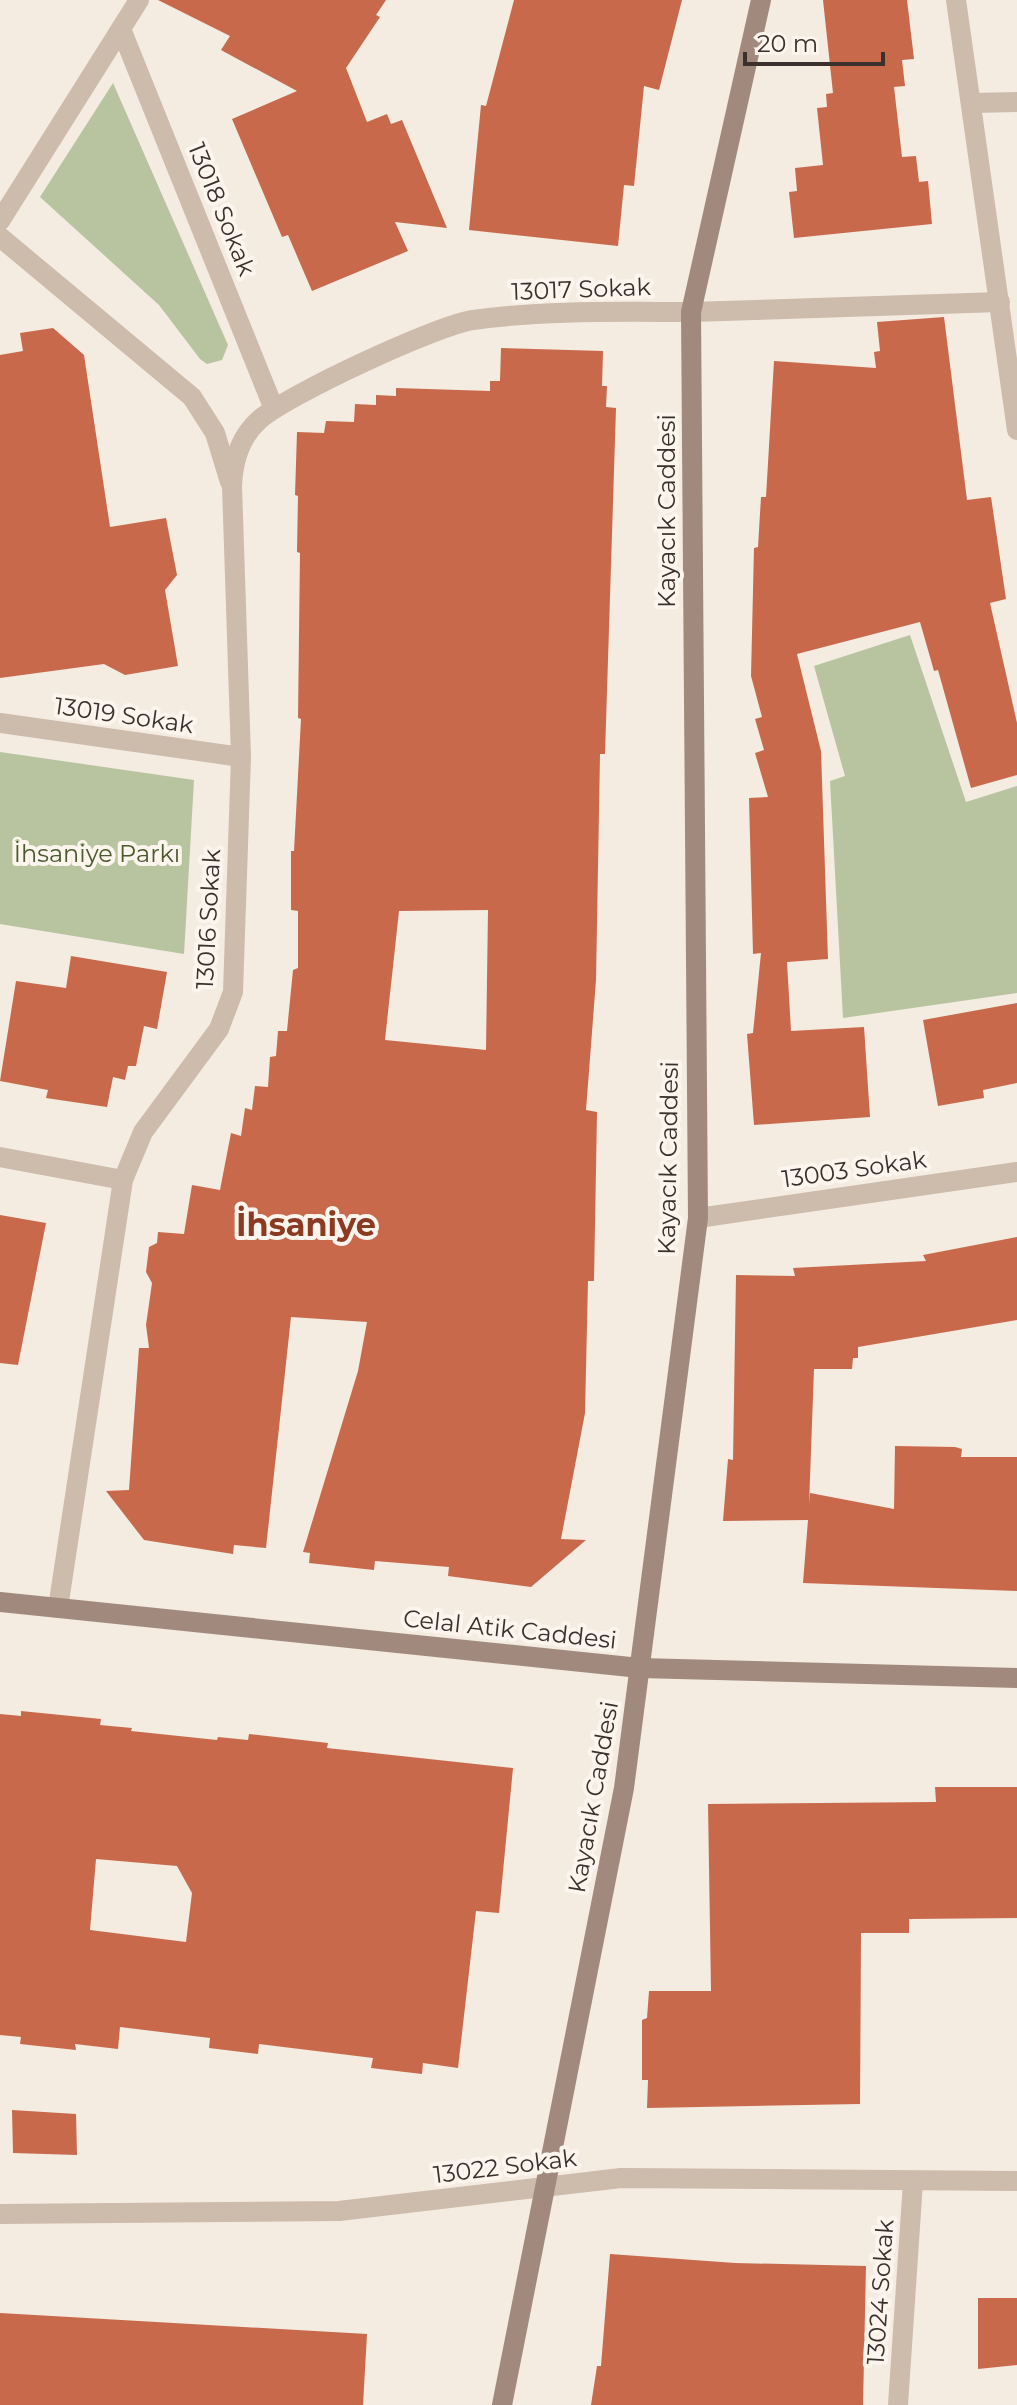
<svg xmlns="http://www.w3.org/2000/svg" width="1017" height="2405" font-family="Montserrat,sans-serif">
<rect width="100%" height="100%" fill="#f4ebe1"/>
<g fill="#b8c4a0">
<path d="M 113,83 L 228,345 L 222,360 L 207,364 L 200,359 L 159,305 L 40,197 Z"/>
<path d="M 910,635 L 966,802 L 1017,786 L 1017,993 L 843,1018 L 830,781 L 845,776 L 814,666 Z"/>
<path d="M 0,752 L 194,780 L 184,954 L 0,924 Z"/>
</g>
<g fill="#c8694b" fill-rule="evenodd">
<path d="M 158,0 L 386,0 L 376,15 L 380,17 L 346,68 L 367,122 L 387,114 L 391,124 L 402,120 L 447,228 L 395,222 L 408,251 L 312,291 L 288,235 L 282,237 L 232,119 L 297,91 L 221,50 L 230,36 Z"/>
<path d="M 514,0 L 682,0 L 659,90 L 644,86 L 634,186 L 624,185 L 618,246 L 469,230 L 481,105 L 486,106 Z"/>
<path d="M 823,0 L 907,0 L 914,59 L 902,60 L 905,86 L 894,87 L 902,157 L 916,156 L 919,182 L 928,181 L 932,224 L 794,238 L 789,192 L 797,191 L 795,168 L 823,165 L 817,108 L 827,107 L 826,94 L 833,93 Z"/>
<path d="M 944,317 L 967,500 L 991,497 L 1006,599 L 990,603 L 1017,723 L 1017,775 L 971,788 L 938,670 L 934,671 L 920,622 L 797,654 L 821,751 L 828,959 L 787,962 L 791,1031 L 864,1027 L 870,1117 L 754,1125 L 747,1034 L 753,1033 L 761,953 L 753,954 L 749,798 L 768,797 L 755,753 L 764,750 L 755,719 L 762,717 L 751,676 L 754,548 L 758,547 L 761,497 L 766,497 L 774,361 L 876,368 L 874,352 L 880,351 L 877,322 Z"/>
<path d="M 53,328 L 84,355 L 110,527 L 166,518 L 177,575 L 165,590 L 178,666 L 125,675 L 104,664 L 0,678 L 0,355 L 23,351 L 20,333 Z"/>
<path d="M 501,348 L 603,351 L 602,386 L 607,386 L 606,407 L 616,408 L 605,754 L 600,754 L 596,980 L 586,1110 L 597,1112 L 594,1281 L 588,1281 L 585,1413 L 561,1539 L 586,1540 L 531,1587 L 448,1576 L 449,1567 L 375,1561 L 374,1570 L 309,1563 L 310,1553 L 303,1552 L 358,1371 L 367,1322 L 291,1317 L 266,1548 L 234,1545 L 233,1554 L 144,1540 L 106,1491 L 129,1490 L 139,1348 L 149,1348 L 146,1325 L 152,1283 L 146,1272 L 149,1247 L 157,1243 L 158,1232 L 184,1234 L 192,1185 L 220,1190 L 231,1133 L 241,1136 L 245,1108 L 252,1110 L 255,1086 L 268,1087 L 270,1057 L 276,1056 L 278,1031 L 287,1031 L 293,970 L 298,968 L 298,911 L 291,910 L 291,851 L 294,851 L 301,719 L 298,718 L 300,553 L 297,552 L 298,496 L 295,495 L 297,432 L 324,433 L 326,421 L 354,422 L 355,404 L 376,405 L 376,395 L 396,396 L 396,388 L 490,391 L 490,381 L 500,381 ZM 488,910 L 486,1050 L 385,1040 L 399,911 Z"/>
<path d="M 71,956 L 167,972 L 157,1029 L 144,1026 L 136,1066 L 128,1066 L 125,1080 L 113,1077 L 107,1107 L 46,1098 L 48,1090 L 0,1081 L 16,981 L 66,988 Z"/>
<path d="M 1017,1003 L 1017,1083 L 983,1090 L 984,1098 L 938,1106 L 923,1020 Z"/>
<path d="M 0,1215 L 46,1223 L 18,1365 L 0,1363 Z"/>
<path d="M 1017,1237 L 1017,1320 L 858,1347 L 858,1358 L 853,1358 L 852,1369 L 814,1369 L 809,1505 L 810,1493 L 894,1509 L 895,1446 L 955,1447 L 962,1449 L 961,1457 L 1017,1457 L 1017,1591 L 803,1583 L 808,1520 L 723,1521 L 728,1459 L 733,1460 L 736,1275 L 795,1276 L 793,1268 L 926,1261 L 923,1255 Z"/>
<path d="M 21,1711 L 101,1719 L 100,1725 L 132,1728 L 131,1731 L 217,1740 L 218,1737 L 248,1740 L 249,1734 L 328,1743 L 327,1748 L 513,1768 L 499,1913 L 476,1911 L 458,2068 L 423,2063 L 422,2074 L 371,2068 L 373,2058 L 259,2044 L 258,2054 L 209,2048 L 210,2038 L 120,2027 L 118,2049 L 75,2044 L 76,2050 L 20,2044 L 21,2037 L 0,2035 L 0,1714 L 21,1716 ZM 96,1859 L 177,1866 L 192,1893 L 186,1942 L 90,1930 Z"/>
<path d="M 935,1787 L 1017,1787 L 1017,1918 L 909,1919 L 909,1933 L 861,1933 L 860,2104 L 647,2108 L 648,2080 L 642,2080 L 642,2020 L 647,2018 L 649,1991 L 711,1991 L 708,1804 L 936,1802 Z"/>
<path d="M 12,2110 L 76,2114 L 77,2155 L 13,2153 Z"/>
<path d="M 610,2254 L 735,2263 L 866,2266 L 863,2405 L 591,2405 L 597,2366 L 601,2366 Z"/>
<path d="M 978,2298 L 1017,2298 L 1017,2365 L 978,2369 Z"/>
<path d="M 0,2313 L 367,2334 L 363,2405 L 0,2405 Z"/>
</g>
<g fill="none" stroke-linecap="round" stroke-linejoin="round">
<g stroke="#cdbbac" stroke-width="20">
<path d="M 121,29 L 274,409"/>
<path d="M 691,312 L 1000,302"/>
<path d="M 0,723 L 241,757"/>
<path d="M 898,2405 L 913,2182"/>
</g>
<g stroke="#cdbbac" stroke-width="20">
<path d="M 956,0 L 1017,430"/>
<path d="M 972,103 L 1017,102"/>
<path d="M 0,221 L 139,0"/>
<path d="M 0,237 L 192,397 L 215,433 L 230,482"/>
<path d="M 0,1157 L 123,1180"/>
<path d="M 698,1218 L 1017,1172"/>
<path d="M 58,1608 L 123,1180 L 143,1132 L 219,1029 L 233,992 L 241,757 L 232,486 C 233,461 240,437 259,420 C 285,396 437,325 473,320 C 545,310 618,312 691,312"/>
<path d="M 0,2214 L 339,2211 L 621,2178 L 1017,2181"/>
</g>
<g stroke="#a18a7d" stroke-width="20">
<path d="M 0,1602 L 640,1668 L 1017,1678"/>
<path d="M 502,2405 L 624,1788 L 698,1218 L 691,312 L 761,0"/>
</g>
</g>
<g text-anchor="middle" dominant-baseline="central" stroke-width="8" stroke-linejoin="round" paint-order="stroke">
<g font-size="24" fill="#3b302b" stroke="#fbf5ee">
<text transform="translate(222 209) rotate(68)">13018 Sokak</text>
<text transform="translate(581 289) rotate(-2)">13017 Sokak</text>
<text transform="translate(666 511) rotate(-90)">Kayacık Caddesi</text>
<text transform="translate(124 715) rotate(8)">13019 Sokak</text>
<text transform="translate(208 919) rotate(-87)">13016 Sokak</text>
<text transform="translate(668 1158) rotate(-89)">Kayacık Caddesi</text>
<text transform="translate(854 1169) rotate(-8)">13003 Sokak</text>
<text transform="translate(510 1629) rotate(6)">Celal Atik Caddesi</text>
<text transform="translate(593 1797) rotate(-80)">Kayacık Caddesi</text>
<text transform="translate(505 2166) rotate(-7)">13022 Sokak</text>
<text transform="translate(880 2292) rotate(-86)">13024 Sokak</text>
</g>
<g font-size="24" fill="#4a5a2e" stroke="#fbf5ee">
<text x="97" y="853">İhsaniye Parkı</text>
</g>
<g font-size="32" font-weight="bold" fill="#8c3b22" stroke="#fbf5ee">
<text x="306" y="1224">İhsaniye</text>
</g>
</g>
<path d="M745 52v12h138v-12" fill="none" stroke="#3b302b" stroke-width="4"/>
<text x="757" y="52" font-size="24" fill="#3b302b" stroke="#fbf5ee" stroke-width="6" paint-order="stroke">20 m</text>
</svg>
